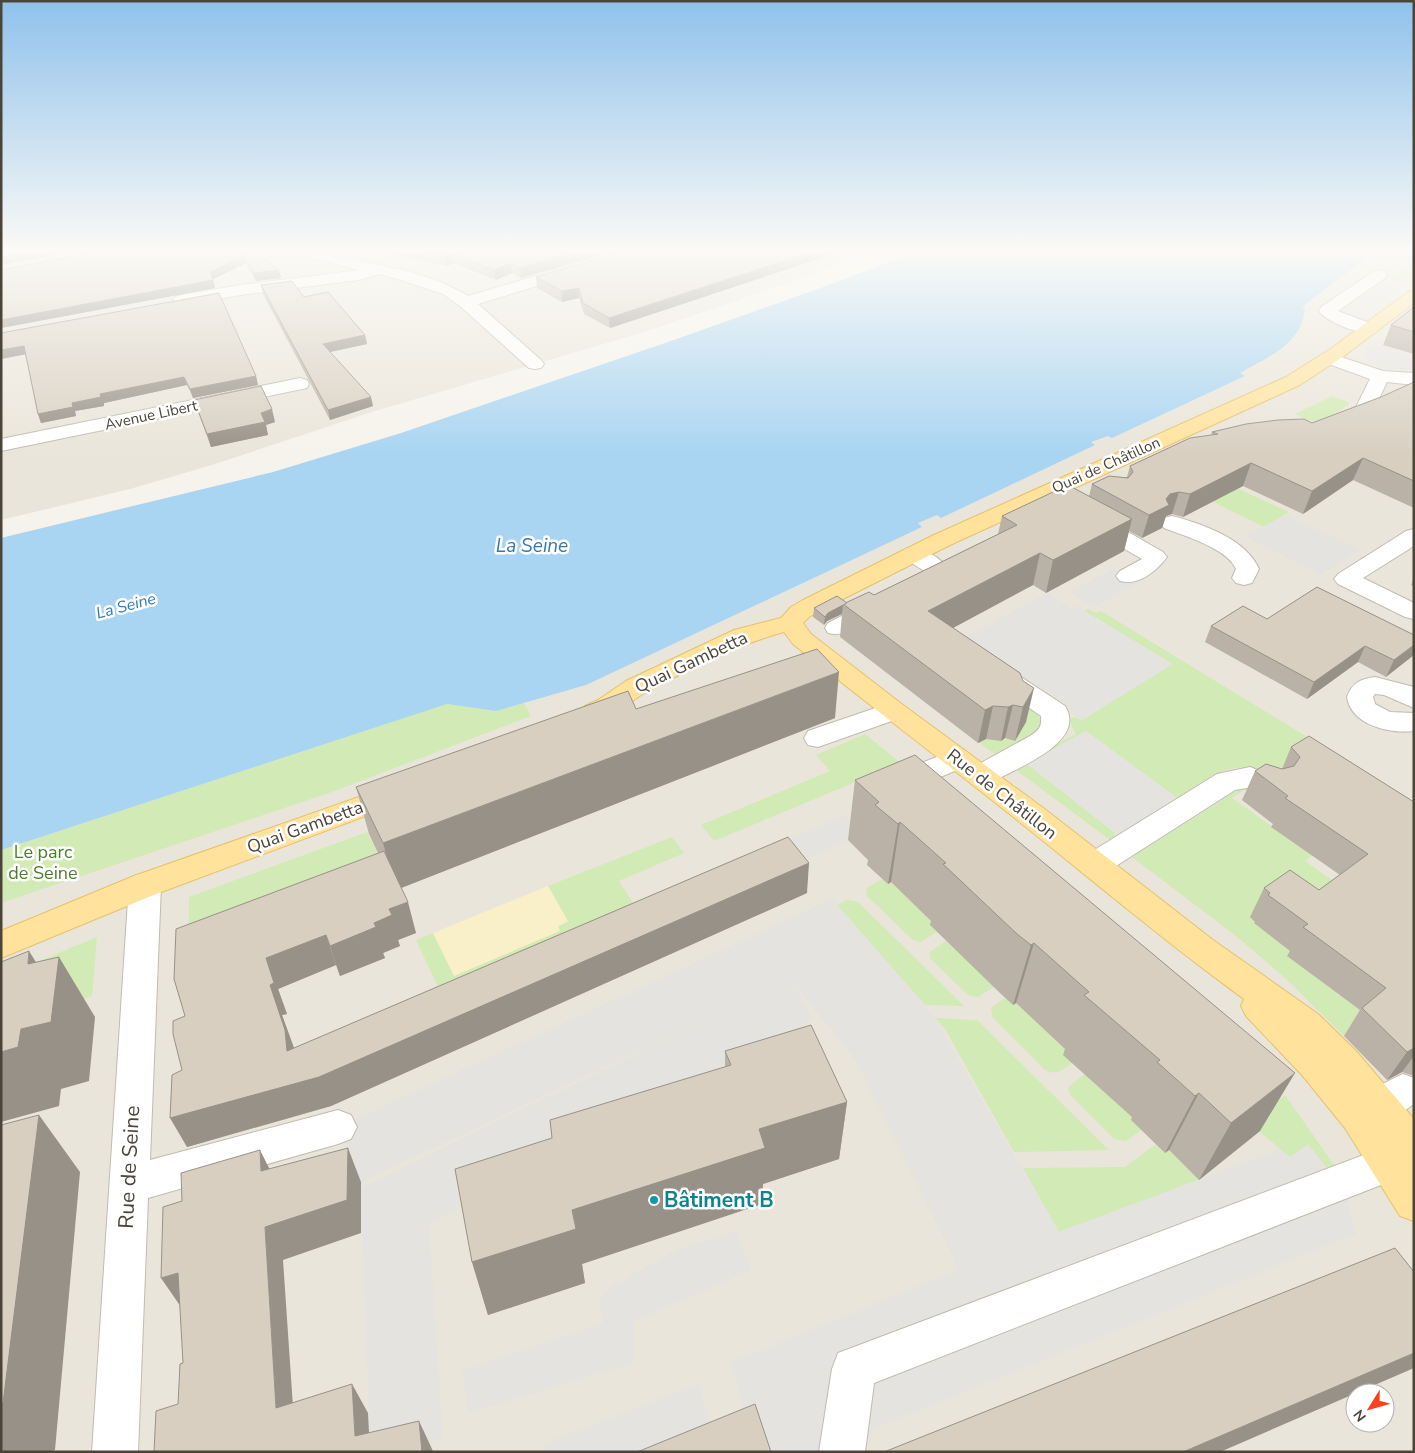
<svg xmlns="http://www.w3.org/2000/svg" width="1415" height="1453" font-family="'Nunito Sans',sans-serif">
<rect width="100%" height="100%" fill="#f6f3ec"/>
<g fill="#eae5da" fill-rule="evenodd">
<path d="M 1,253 L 865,253 L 804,277 L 651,330 L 375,411 L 212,465 L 130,489 L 1,520 Z"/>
<path d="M 1154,253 L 1414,253 L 1414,1452 L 1,1452 L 1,639 ZM 1355,1393 L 1385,1393 L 1385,1423 L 1355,1423 Z"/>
</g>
<g fill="#d2eab5">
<path d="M 1414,259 L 1414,280 L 1410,283 L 1390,278 Z"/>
<path d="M 1332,396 L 1350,403 C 1341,411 1326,420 1314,421 C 1308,421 1301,416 1295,414 Z"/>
<path d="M 1172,458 L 1289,512 L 1264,527 L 1203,497 Z"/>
<path d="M 1088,609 L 1096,613 L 1101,611 L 1322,746 L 1291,761 L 1270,775 C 1233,755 1208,779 1177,798 L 1086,731 L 1027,764 L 1115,833 L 1115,837 L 1110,840 L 1012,767 L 1076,734 L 1070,722 L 1071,718 L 1075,717 L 1082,720 L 1172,664 L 1084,611 Z"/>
<path d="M 963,664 L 1036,712 L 1040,719 L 1040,730 L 997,756 L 980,743 L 985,739 L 1015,739 L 1016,732 L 1022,729 L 1021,719 Z"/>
<path d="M 524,703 L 531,716 L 329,793 L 1,903 L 1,850 L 447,704 L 496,711 Z"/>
<path d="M 865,734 L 901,763 L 714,841 L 701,825 L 830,771 L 816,755 Z"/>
<path d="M 1250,786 L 1232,798 L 1312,855 L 1305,861 L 1345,889 L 1288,956 L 1339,995 L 1348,989 L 1412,1051 L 1356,1026 L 1344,1036 L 1284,977 L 1236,936 L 1132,857 L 1242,787 Z"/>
<path d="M 367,832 L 392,882 L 188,960 L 189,897 Z"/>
<path d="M 672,837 L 684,853 L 619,881 L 649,928 L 450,1013 L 416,940 L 433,933 L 454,976 L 568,922 L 548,886 Z"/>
<path d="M 882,879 L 888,884 L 891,882 L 933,923 L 930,925 L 937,932 L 920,942 L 913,940 L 866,895 L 867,888 Z"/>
<path d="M 847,900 L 858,902 L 964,1006 L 925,1005 L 837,905 Z"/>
<path d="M 97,937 L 92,996 L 1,1027 L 1,977 Z"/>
<path d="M 946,941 L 953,948 L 958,946 L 994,987 L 978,997 L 968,995 L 930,958 L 930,952 Z"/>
<path d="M 1005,998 L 1013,1005 L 1016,1003 L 1067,1051 L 1072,1063 C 1062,1070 1057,1076 1045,1070 L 992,1017 L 991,1008 Z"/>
<path d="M 935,1018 L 977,1020 L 1109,1150 L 1014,1152 L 945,1029 Z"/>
<path d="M 1084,1074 L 1093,1082 L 1096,1080 L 1135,1117 L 1141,1130 L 1126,1141 L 1114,1139 L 1071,1096 L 1068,1088 Z"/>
<path d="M 1285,1095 L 1334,1165 L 1310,1175 L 1251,1124 Z"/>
<path d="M 1156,1144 L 1165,1153 L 1169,1151 L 1199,1180 L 1059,1232 L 1023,1168 L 1125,1167 Z"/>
</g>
<path fill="#f9efc9" d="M 548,886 L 568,921 L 558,926 L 560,931 L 454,976 L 433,933 Z"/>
<g fill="#e5e3e0">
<path d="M 1382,283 L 1397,287 L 1361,314 L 1346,309 Z"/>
<path d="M 1376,344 L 1414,356 L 1414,371 L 1387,369 L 1370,363 L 1362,354 Z"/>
<path d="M 1286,515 L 1360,550 L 1320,575 L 1244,536 Z"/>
<path d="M 1114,569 L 1138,583 L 1094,607 L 1070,592 Z"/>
<path d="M 1047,593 L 1071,608 L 1076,606 L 1173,664 L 1082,720 L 1054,702 L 1036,712 L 963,664 L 949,646 Z"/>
<path d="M 1086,731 L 1177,798 L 1118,835 L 1027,764 Z"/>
<path d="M 844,815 L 861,835 L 649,928 L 635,905 Z"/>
<path d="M 832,899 L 932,1014 L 1059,1232 L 1280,1149 L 1290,1157 L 1308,1144 L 1350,1197 L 1348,1203 L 1356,1234 L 871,1430 L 865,1452 L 758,1452 L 730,1363 L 959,1269 L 856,1061 L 793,982 L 813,1020 L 634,1118 L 429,1223 L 443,1438 L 400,1452 L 370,1452 L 361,1188 L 736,1005 L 359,1183 L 338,1127 Z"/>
<path d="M 735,1231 L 752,1270 L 634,1321 L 634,1363 L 468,1413 L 462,1370 L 603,1323 L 599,1301 L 610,1287 L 678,1249 Z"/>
<path d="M 698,1384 L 716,1441 L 688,1452 L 545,1452 L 543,1444 Z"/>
</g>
<path fill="#a9d4f2" d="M 913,253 L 1373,253 L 1302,307 L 1305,309 C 1301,345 1268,357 1240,373 L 1245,376 L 1112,438 L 1108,436 L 1091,442 L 1095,445 L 941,518 L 937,515 L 918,523 L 922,527 L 586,685 L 496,711 L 447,704 L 1,850 L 1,538 L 273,472 L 401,433 L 668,342 L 837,282 Z"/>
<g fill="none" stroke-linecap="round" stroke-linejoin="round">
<defs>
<g id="minor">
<path d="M 299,253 C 327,252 348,259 375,264 C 406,270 441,279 468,296 L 613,253 L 637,253 L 634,256 L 478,304 L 541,360 L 544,364 L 541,368 L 535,369 L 529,368 L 460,306 L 443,294 L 401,280 L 379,274 L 359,280 L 247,294 L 181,305 L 175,303 L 173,300 L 175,297 L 181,295 L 247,284 L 360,270 L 302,256 Z"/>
<path d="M 1379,270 L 1385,272 L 1387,275 L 1385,278 L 1338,311 L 1375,325 L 1378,329 L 1375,333 C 1362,336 1326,322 1319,311 L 1321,307 L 1373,272 Z"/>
<path d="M 1329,353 L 1383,371 L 1414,373 L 1414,385 L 1387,382 L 1371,415 C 1359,420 1345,428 1332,425 L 1329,421 L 1332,417 L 1356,407 L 1370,379 L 1323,362 L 1320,358 L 1323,354 Z"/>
<path d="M 300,378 L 307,380 L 309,384 L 307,388 L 1,451 L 1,439 Z"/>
<path d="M 1094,515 L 1102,517 L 1163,552 L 1167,557 C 1156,572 1138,586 1120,581 L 1116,576 L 1120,571 L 1142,559 L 1086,527 L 1083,522 L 1086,517 Z"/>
<path d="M 1172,516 C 1203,524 1246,539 1259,569 L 1252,583 L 1244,585 L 1236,583 L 1232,578 L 1236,569 C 1227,548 1184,536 1164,528 L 1161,523 L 1164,518 Z"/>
<path d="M 1414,529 L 1414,546 L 1363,578 L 1414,603 L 1414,619 L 1405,617 L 1338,584 L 1334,579 L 1338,574 L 1406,531 Z"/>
<path d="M 913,547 C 929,551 944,559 951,575 C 942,587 922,596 908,592 L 904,587 L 908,582 L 926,572 L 905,559 L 901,554 L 905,549 Z"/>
<path d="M 874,602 L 883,604 L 886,609 L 883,614 C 866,623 847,638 828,633 L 825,628 L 828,623 L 865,604 Z"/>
<path d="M 1000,667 L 1009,669 L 1065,706 C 1088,743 1014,769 990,783 L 980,786 L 970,783 L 966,776 L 970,769 L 1030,736 C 1039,730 1042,727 1041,716 L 991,681 L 987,675 L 991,669 Z"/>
<path d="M 1375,677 L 1414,687 L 1414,708 L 1384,695 L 1375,694 L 1373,697 L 1375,704 L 1390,712 L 1414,713 L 1414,731 C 1389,734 1351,725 1347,697 C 1352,683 1360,679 1375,677 Z"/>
<path d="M 893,702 L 903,705 L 907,711 L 903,717 L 818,747 L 808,745 L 804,738 L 808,731 Z"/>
<path d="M 957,749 L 967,752 L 971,759 L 967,766 L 921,785 L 911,788 L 901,785 L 897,778 L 901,771 Z"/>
<path d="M 1250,767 L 1280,779 L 1285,786 L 1280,793 L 1270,796 L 1247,788 L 1235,790 L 1105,873 L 1094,877 L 1083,873 L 1078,865 L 1083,857 L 1217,774 Z"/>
<path d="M 145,873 L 156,876 L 161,885 L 150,1160 L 338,1110 L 351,1115 L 357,1127 L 351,1139 L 338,1144 L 148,1198 L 138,1452 L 92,1452 L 129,885 L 134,876 Z"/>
<path d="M 1403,1074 L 1414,1078 L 1414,1104 L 1394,1118 L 1362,1132 L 1349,1127 L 1343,1115 L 1349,1103 C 1367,1094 1384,1082 1403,1074 Z"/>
<path d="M 1390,1145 L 1404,1150 L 1409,1163 L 1404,1176 L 874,1383 L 865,1452 L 819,1452 L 832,1369 L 838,1353 Z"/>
</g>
<g id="major">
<path d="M 1414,290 L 1414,303 L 1344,356 L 1300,385 L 950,545 L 821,610 L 809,617 L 803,623 L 811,634 L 903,705 L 1042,807 L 1213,940 L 1318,1014 L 1356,1051 L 1414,1119 L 1414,1221 L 1400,1216 L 1345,1128 L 1302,1075 L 1246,1016 L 1241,1006 L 1244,999 C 1168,944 1096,883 1022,824 C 946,763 869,705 793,644 L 784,632 C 736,645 690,669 646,692 C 632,700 620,713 604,718 C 597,721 592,720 585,718 L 581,712 L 585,706 L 598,700 L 626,681 L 734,630 L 781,618 L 791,607 L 803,600 L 934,535 L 1286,377 L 1332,348 L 1408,292 Z"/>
<path d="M 396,784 L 406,787 L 411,794 L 406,801 L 156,894 L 1,958 L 1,931 L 134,876 Z"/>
</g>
</defs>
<use href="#minor" stroke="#c2bbae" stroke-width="2"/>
<use href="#major" stroke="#e6c16a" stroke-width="2"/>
<use href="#minor" fill="#fff" fill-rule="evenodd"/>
<use href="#major" fill="#ffe39c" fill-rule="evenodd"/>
</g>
<g fill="#bab2a6">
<path d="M 256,253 L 279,270 L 281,278 L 256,281 L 246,263 L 213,279 L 215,288 L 1,328 Z"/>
<path d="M 386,253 L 607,253 L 521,278 L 512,273 L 496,280 L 453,263 L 447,266 Z"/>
<path d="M 618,253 L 836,253 L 610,328 L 584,314 L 579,298 L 562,302 L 537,288 L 536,277 Z"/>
<path d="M 261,285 L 304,297 L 365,335 L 367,344 L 330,352 L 373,406 L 330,420 L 263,294 Z"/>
<path d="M 1414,307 L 1414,354 L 1383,345 L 1391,325 Z"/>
<path d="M 1,333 L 256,376 L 258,385 L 193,398 L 187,385 L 104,403 L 104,406 L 75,411 L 76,416 L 41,423 L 38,414 L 25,354 L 1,359 Z"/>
<path d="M 1414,382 L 1414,508 L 1353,480 L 1303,514 L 1243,486 L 1183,517 L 1172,514 L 1166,516 L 1162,528 L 1142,538 L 1129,531 L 1124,551 L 1046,593 L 1033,585 L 953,628 L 1020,673 L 1026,722 L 1015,741 L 1005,738 L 1001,741 L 986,739 L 978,743 L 840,637 L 842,614 L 827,621 L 824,625 L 813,617 L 814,608 L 847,603 L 874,595 L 998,534 L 1002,516 L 1089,496 L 1092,484 L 1127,477 L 1130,466 L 1211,435 L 1212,432 L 1312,423 L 1381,397 Z"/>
<path d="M 194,400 L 275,422 L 266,425 L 268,435 L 211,447 L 198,412 Z"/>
<path d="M 1414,578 L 1414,586 L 1411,585 Z"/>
<path d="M 1267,619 L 1414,635 L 1386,677 L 1358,662 L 1307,699 L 1205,642 L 1211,626 Z"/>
<path d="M 636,709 L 835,718 L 401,888 L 416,933 L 398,940 L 400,946 L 383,953 L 385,958 L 340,976 L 336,965 L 278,989 L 287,1014 L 282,1015 L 294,1048 L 807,893 L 331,1106 L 187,1147 L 182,1070 L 378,853 L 369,834 L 356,787 Z"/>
<path d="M 1291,747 L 1414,802 L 1414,1076 L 1402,1072 L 1387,1080 L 1344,1036 L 1360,1010 L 1287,956 L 1290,951 L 1254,923 L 1255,922 L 1250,917 L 1264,888 L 1319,890 L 1340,875 L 1271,827 L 1273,824 L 1242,800 L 1255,771 L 1282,769 Z"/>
<path d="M 855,780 L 1260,1131 L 1199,1180 L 1169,1150 L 1165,1153 L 1131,1120 L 1132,1117 L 1063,1055 L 1065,1049 L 1016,1003 L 1013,1005 L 1001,994 L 930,925 L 931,921 L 891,882 L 888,884 L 867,865 L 868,860 L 848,840 Z"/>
<path d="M 725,1051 L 847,1102 L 839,1159 L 763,1184 L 762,1204 L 582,1264 L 585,1283 L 488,1315 L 472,1262 L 552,1138 L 725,1067 Z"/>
</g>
<g fill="#979187">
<path d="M 23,253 L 66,253 L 1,265 L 1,257 Z"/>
<path d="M 452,253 L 453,263 L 447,266 L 445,256 Z"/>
<path d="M 572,253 L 607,253 L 521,278 L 520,268 Z"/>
<path d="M 808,253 L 836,253 L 610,328 L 609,318 Z"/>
<path d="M 244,255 L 246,263 L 212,280 L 210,272 Z"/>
<path d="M 511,263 L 512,273 L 496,280 L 494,270 Z"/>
<path d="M 279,270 L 281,278 L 256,281 L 254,273 Z"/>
<path d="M 213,280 L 215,288 L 1,328 L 1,320 Z"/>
<path d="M 579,288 L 579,298 L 562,302 L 562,291 Z"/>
<path d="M 365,335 L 367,344 L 325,353 L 323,344 Z"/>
<path d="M 24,346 L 27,354 L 1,359 L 1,350 Z"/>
<path d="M 256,376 L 258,385 L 193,398 L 190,389 Z"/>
<path d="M 184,377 L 187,385 L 104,403 L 104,406 L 75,411 L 76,416 L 41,423 L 38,414 L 72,403 L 100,394 Z"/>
<path d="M 371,397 L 373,406 L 330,420 L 328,410 Z"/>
<path d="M 272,409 L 275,422 L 266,425 L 268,435 L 211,447 L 207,434 Z"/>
<path d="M 1363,458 L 1353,480 L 1303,514 L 1312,491 Z"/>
<path d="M 1251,463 L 1243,486 L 1183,517 L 1190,494 Z"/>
<path d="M 1179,492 L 1172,514 L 1166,516 L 1162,528 L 1142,538 L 1149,515 L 1166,499 L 1170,494 Z"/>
<path d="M 1132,519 L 1124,551 L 1046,593 L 1053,560 Z"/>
<path d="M 1040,553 L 1033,585 L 923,644 L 928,611 Z"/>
<path d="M 843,605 L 842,614 L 827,621 L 824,625 L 825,617 L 828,613 Z"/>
<path d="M 1414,645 L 1414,655 L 1386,677 L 1394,660 Z"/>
<path d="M 1365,646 L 1358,662 L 1307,699 L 1314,682 Z"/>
<path d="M 839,672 L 835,718 L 396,890 L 383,843 Z"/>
<path d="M 1034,688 L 1026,722 L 1015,741 L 1023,707 Z"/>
<path d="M 1013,705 L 1005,738 L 1001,741 L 1008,707 Z"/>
<path d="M 993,706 L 986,739 L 978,743 L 985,710 Z"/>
<path d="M 900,822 L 891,882 L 888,884 L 898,824 Z"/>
<path d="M 809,863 L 807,893 L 331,1106 L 187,1147 L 170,1118 Z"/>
<path d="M 408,902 L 416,933 L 398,940 L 400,946 L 383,953 L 385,958 L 340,976 L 330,946 L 374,923 L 389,909 Z"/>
<path d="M 326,935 L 336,965 L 278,989 L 287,1014 L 282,1015 L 298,1059 L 287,1051 L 270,985 L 266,958 Z"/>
<path d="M 1034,943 L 1016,1003 L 1013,1005 L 1031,945 Z"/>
<path d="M 29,951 L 54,991 L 59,957 L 95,1017 L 89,1081 L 61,1089 L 59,1106 L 1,1122 L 1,1052 L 21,1029 Z"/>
<path d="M 1414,1048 L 1414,1056 L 1402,1072 L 1387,1080 L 1407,1052 Z"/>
<path d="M 1295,1073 L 1260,1131 L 1199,1180 L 1231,1123 Z"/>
<path d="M 1199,1093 L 1169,1150 L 1165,1153 L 1195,1096 Z"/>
<path d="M 847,1102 L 839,1159 L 763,1184 L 762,1204 L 582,1264 L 585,1283 L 488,1315 L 472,1262 L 572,1210 L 759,1129 Z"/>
<path d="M 39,1115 L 80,1172 L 55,1450 L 48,1452 L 1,1452 L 1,1403 Z"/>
<path d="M 348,1148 L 361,1182 L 361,1233 L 283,1260 L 295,1436 L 276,1408 L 265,1227 Z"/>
<path d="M 260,1150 L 277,1184 L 261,1171 Z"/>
<path d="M 178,1273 L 183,1310 L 161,1278 Z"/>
<path d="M 1414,1353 L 1414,1368 L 1220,1452 L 1183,1452 Z"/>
<path d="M 352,1384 L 368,1413 L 370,1452 L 355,1436 Z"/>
<path d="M 419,1421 L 432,1449 L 433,1452 L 422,1452 Z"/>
</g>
<g fill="#d8cfc1" stroke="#979187">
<path d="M 1,253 L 23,253 L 1,257 Z"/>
<path d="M 92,253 L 256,253 L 279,270 L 254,273 L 244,255 L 210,272 L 213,280 L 1,320 L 1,270 Z"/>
<path d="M 430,253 L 572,253 L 520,268 L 511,263 L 494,270 L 452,253 L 445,256 Z"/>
<path d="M 618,253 L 808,253 L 609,318 L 583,303 L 579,288 L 562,291 L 536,277 Z"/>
<path d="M 292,281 L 304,297 L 328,292 L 365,335 L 323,344 L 371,397 L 328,410 L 261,285 Z"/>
<path d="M 219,293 L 256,376 L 190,389 L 184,377 L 100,394 L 101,397 L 72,403 L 73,407 L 38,414 L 24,346 L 1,350 L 1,333 Z"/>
<path d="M 1414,307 L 1414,332 L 1391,325 Z"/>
<path d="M 1414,382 L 1414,481 L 1363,458 L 1312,491 L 1251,463 L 1190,494 L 1179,492 L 1170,494 L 1166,499 L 1169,505 L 1149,515 L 1092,484 L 1109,476 L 1128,478 L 1133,472 L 1130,466 L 1190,438 L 1218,434 L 1212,432 L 1246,424 L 1278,420 L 1304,419 L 1312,423 L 1381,397 Z"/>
<path d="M 261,386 L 272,409 L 261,413 L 265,422 L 207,434 L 194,400 Z"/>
<path d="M 1068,485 L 1132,519 L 1053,560 L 1040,553 L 928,611 L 1020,673 L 1023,681 L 1034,688 L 1023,707 L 1013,705 L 1008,707 L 993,706 L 985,710 L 843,604 L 869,592 L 874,595 L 1017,525 L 1002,516 Z"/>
<path d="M 1317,587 L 1414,635 L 1414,645 L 1394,660 L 1365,646 L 1314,682 L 1211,626 L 1243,606 L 1267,619 Z"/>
<path d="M 837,596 L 847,603 L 828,613 L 825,617 L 814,608 Z"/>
<path d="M 817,649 L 839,672 L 383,843 L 356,787 L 628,691 L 636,709 Z"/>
<path d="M 1309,736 L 1414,802 L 1414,1048 L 1407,1052 L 1362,1008 L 1386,988 L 1303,927 L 1308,924 L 1268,895 L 1270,893 L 1264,888 L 1290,870 L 1319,890 L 1368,854 L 1285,798 L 1288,796 L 1255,771 L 1266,764 L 1282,769 L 1294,766 L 1300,757 L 1291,747 Z"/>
<path d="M 915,755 L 1295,1073 L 1231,1123 L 1199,1093 L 1195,1096 L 1157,1062 L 1160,1060 L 1084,995 L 1089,992 L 1034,943 L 1031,945 L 1017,934 L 943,864 L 946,863 L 900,822 L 898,824 L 875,805 L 879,802 L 855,780 Z"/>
<path d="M 788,837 L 809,863 L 319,1077 L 170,1118 L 172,1075 L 182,1070 L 173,1034 L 173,1021 L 185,1016 L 174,979 L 176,929 L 384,851 L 408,902 L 389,909 L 392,915 L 374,923 L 376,927 L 330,946 L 326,935 L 266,958 L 274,983 L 270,985 L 285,1030 L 287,1051 Z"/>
<path d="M 29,951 L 28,964 L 59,957 L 51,1022 L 21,1029 L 18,1047 L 1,1052 L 1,962 Z"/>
<path d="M 811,1025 L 847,1102 L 759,1129 L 765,1148 L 572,1210 L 576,1229 L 472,1262 L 455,1169 L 552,1138 L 550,1120 L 731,1065 L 725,1051 Z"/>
<path d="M 39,1115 L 3,1403 L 1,1403 L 1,1125 Z"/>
<path d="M 348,1148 L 347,1200 L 265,1227 L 276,1408 L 352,1384 L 355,1436 L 419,1421 L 422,1452 L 154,1452 L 156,1411 L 178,1404 L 180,1364 L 183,1363 L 178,1273 L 161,1278 L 163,1207 L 182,1201 L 181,1173 L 260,1150 L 261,1171 Z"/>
<path d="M 1395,1248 L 1414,1272 L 1414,1353 L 1183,1452 L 884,1452 Z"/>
<path d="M 755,1404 L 771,1452 L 637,1452 Z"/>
</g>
<linearGradient id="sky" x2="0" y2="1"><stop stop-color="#8fc1ec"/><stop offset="0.55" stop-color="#fbfaf6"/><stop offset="1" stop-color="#fbfaf6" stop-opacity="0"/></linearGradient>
<rect width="1415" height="456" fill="url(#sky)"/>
<circle fill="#0f9aa8" stroke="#fff" stroke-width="2" cx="654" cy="1200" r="5"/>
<g text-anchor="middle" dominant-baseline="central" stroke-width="5" stroke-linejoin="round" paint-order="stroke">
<g font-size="15" fill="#4b4439" stroke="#fff">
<text transform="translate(151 415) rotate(-12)">Avenue Libert</text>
<text transform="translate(1106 465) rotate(-24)">Quai de Châtillon</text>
</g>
<g font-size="16" font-style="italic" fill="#2e7ab2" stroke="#fff">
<text transform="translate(126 606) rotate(-15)">La Seine</text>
</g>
<g font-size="18" fill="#4b4439" stroke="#fff">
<text transform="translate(691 662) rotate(-25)">Quai Gambetta</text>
<text transform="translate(1002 794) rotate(38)">Rue de Châtillon</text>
<text transform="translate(305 827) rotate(-20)">Quai Gambetta</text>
</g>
<g font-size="18" fill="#4a7f2a" stroke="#fff">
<text x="43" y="852">Le parc<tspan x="43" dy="21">de Seine</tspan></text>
</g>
<g font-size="19" font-style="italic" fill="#2e7ab2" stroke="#fff">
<text x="532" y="546">La Seine</text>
</g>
<g font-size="21" fill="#4b4439" stroke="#fff">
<text transform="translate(129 1167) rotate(-87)">Rue de Seine</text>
</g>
<g font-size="21" font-weight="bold" fill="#0d838f" stroke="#fff" text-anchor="start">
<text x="664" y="1200">Bâtiment B</text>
</g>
</g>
<rect width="1415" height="1453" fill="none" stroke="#4b4439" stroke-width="5"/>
<g transform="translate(1370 1408) rotate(233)"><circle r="24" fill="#ffffff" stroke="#b7b4b0"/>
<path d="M0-4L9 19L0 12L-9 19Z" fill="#fc3f1d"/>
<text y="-8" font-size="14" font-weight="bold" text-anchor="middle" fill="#4b4439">N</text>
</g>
</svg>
